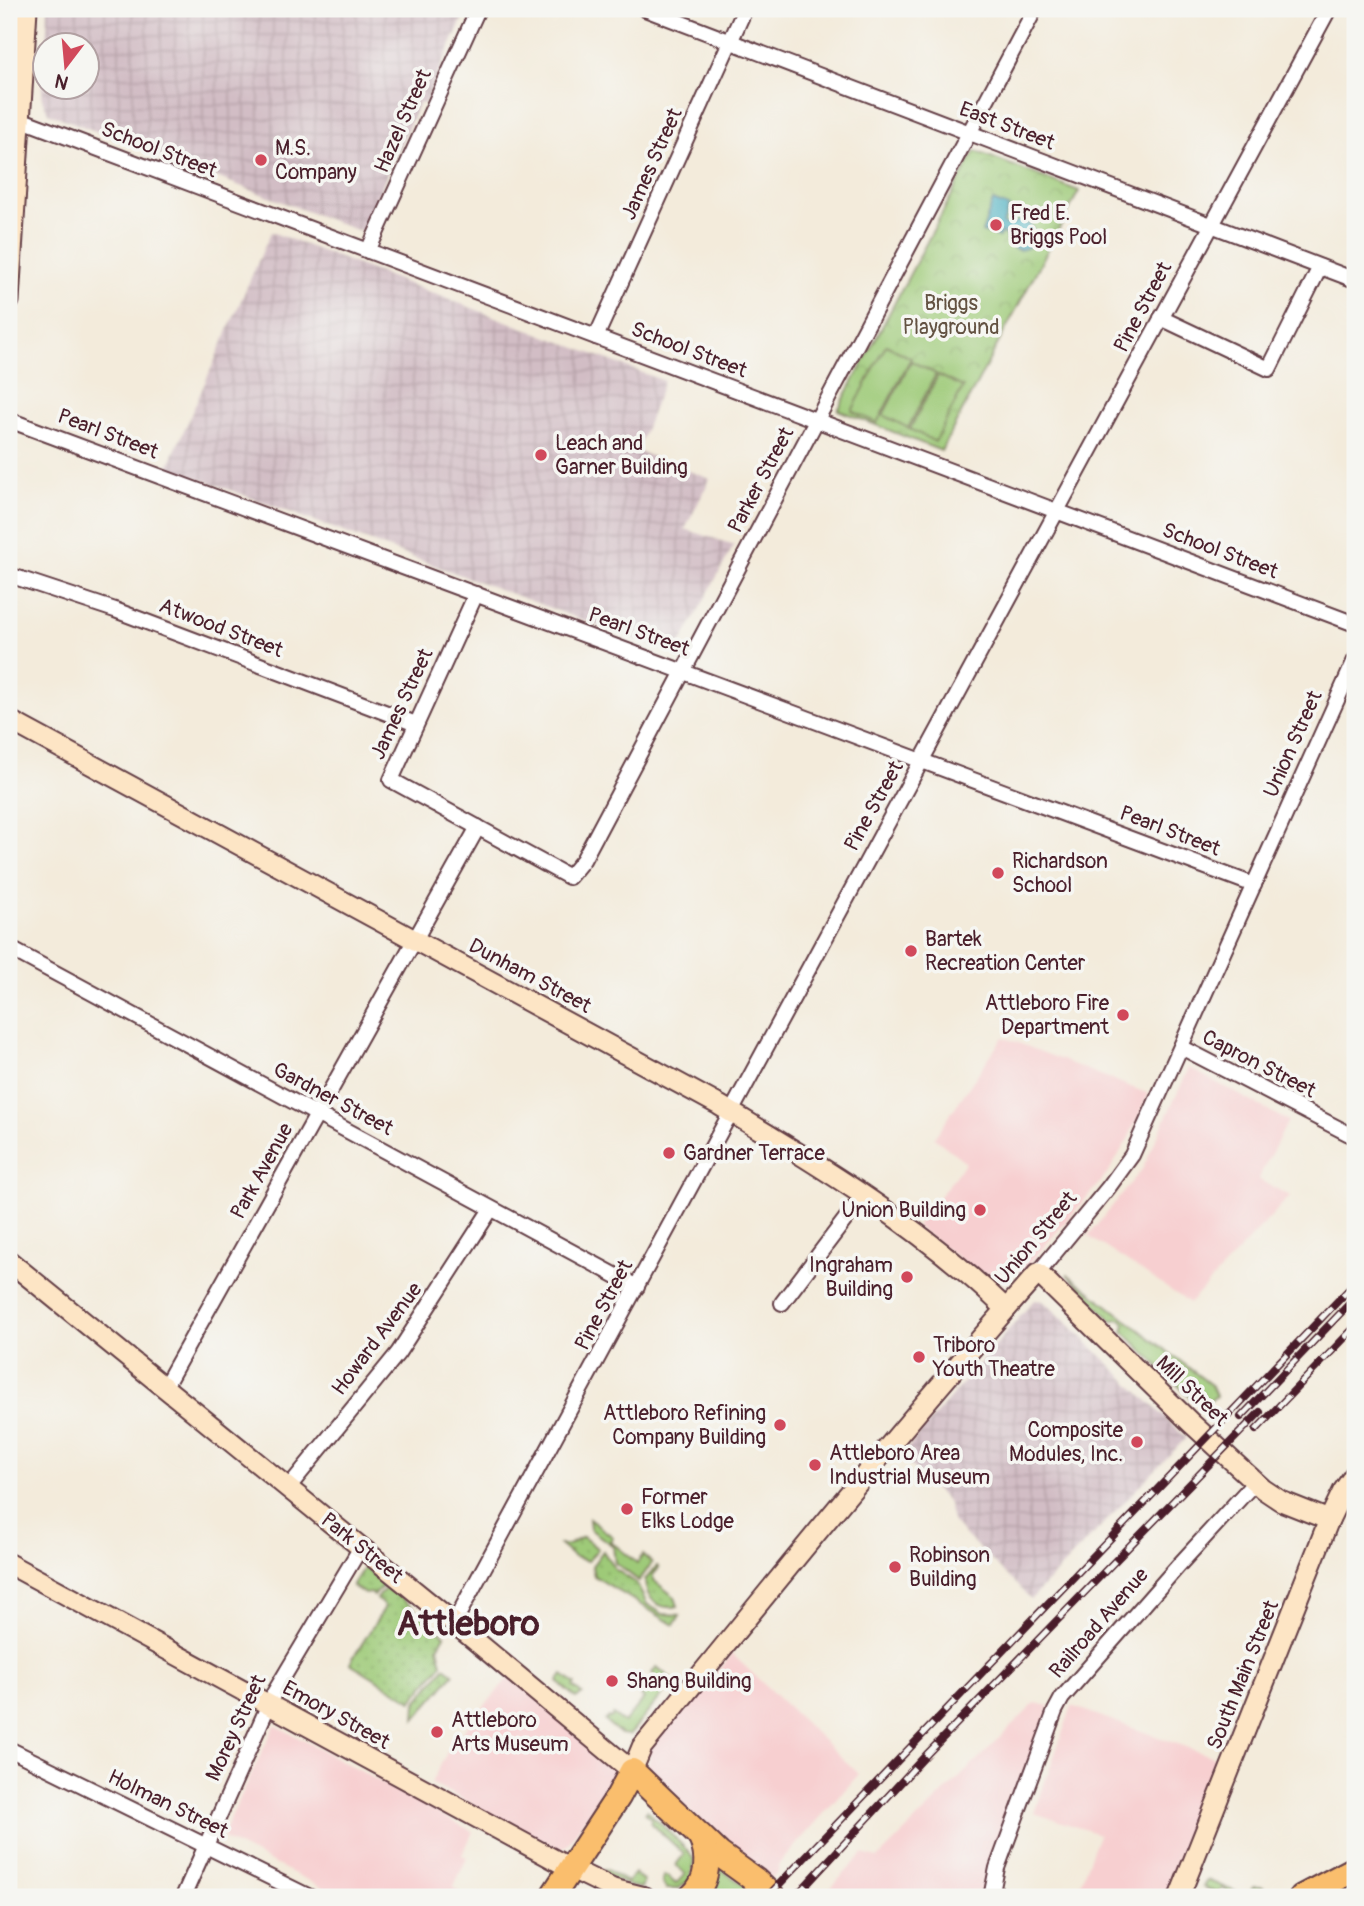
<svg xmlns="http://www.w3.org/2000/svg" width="1364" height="1906" font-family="Pangolin,sans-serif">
<defs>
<pattern id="industrial-grid" width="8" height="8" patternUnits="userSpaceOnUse" patternTransform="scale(1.75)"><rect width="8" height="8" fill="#d2bdc5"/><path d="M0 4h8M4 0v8" fill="none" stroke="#b6a2a9"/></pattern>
<pattern id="grass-dots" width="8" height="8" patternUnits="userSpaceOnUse" patternTransform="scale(1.75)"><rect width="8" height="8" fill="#9eca78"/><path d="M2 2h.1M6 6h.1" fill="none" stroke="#8aad68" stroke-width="1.8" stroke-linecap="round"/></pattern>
<pattern id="park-crowns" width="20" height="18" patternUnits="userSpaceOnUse" patternTransform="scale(1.75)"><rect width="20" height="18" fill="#9eca78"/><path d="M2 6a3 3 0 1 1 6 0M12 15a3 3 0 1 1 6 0" fill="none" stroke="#8aad68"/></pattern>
</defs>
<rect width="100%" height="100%" fill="#f6f6f2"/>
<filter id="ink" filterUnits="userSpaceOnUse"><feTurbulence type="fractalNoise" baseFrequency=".0143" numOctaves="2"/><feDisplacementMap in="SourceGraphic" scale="14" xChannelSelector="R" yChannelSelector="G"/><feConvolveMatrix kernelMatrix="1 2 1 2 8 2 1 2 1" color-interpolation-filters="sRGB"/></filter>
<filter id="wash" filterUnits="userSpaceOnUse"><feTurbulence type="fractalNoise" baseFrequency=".00686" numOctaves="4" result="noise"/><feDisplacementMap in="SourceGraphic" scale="28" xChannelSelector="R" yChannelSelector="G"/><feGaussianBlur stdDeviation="1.57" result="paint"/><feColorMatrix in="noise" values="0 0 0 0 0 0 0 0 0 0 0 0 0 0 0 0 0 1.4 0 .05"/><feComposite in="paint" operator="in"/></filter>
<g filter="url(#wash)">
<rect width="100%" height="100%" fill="#f3ebdb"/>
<g fill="#f7cfd0">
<path d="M 1003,1037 L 1149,1094 L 1128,1139 L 1108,1173 L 1022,1272 L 980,1274 L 916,1226 L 966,1162 L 934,1138 Z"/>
<path d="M 1189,1068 L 1288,1121 L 1258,1179 L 1290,1196 L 1190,1303 L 1088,1236 L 1143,1168 Z"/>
<path d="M 732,1654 L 859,1774 L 779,1864 L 778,1872 L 766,1884 L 650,1775 L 648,1767 L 650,1757 L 648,1750 L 708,1675 L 712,1679 Z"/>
<path d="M 510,1676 L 618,1770 L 615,1777 L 566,1846 L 561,1848 L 557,1848 L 431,1783 L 450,1747 Z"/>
<path d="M 1035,1703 L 1050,1706 L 994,1866 L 988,1867 L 981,1897 L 822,1897 L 863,1854 L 878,1858 Z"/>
<path d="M 1072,1706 L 1216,1758 L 1214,1765 L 1218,1774 L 1167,1897 L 1075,1897 L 1099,1834 L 1034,1813 Z"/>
<path d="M 275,1725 L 473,1832 L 462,1855 L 467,1858 L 453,1888 L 459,1891 L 456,1897 L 342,1897 L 226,1840 L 223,1835 L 230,1819 Z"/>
</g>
<g fill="url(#industrial-grid)">
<path d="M 48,9 L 467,9 L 424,104 L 419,103 L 362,230 L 359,231 L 48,113 L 42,99 L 45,48 L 46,88 L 88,88 L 88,46 L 46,45 Z"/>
<path d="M 271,232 L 664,381 L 637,451 L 710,479 L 685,529 L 734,545 L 675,654 L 168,467 Z"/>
<path d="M 1034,1300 L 1043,1301 L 1060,1316 L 1186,1438 L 1031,1599 L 953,1523 L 947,1501 L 901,1456 Z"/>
</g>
<g fill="url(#grass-dots)" stroke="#747452" stroke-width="2">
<path d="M 583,1537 L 598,1549 L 588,1561 L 574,1557 L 560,1545 L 568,1545 Z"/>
<path d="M 603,1551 L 615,1569 L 636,1583 L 647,1604 L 663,1614 L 680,1615 L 674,1625 L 594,1576 L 592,1566 Z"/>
<path d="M 657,1566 L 659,1568 L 653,1575 L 653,1580 L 675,1597 L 678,1606 C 660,1611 645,1599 645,1580 Z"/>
<path d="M 364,1567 L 384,1584 L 374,1596 L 371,1593 L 365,1594 L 352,1586 Z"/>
<path d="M 387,1586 L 445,1635 L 438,1647 L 442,1664 L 412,1701 L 350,1663 L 385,1607 L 377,1599 Z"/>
<path d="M 445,1667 L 454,1674 L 415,1719 L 416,1703 Z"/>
</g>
<path fill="url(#park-crowns)" stroke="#747452" stroke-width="2" d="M 975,151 L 1079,191 L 941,451 L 838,410 Z"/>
<g fill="#9eca78" stroke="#747452" stroke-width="2">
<path d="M 886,345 L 911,358 L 877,423 L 852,411 Z"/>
<path d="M 911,361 L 936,374 L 908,428 L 883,415 Z"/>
<path d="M 938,375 L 963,387 L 935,442 L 910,429 Z"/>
<path d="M 1067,1274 L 1211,1385 L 1216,1396 L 1210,1401 L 1195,1392 L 1190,1397 L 1123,1331 L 1125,1325 L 1122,1320 L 1117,1319 L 1112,1321 Z"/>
<path d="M 589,1519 L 613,1537 L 610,1541 L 637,1563 L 643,1555 L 652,1563 L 639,1581 L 615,1563 L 613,1546 L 590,1529 Z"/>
<path d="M 657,1667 L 674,1681 L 629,1735 L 621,1734 L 605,1721 L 609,1717 L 611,1718 L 613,1715 L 624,1723 L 644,1699 L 641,1696 L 657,1677 L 652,1673 Z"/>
<path d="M 563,1675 L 575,1684 L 573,1687 L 582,1694 L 576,1698 L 558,1682 Z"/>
<path d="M 647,1810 L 690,1853 L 694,1861 L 690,1880 L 678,1889 L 666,1889 L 662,1882 L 664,1876 L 667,1876 L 676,1884 L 685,1874 L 676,1865 L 684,1854 L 650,1822 L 652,1819 L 645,1813 Z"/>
<path d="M 717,1869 L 720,1869 L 757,1894 L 753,1897 C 739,1897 725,1892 712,1889 Z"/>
<path d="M 604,1870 L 607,1870 L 627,1882 L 634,1874 L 644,1881 L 641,1888 L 630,1886 L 602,1874 Z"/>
<path d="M 1207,1880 L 1248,1897 L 1253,1887 L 1263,1887 L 1265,1895 L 1260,1897 L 1223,1897 L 1227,1892 L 1223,1888 L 1218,1893 L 1203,1887 Z"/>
</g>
<path fill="#3eaabe" stroke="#446474" stroke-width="2" d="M 993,201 L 1009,207 L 1003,224 L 1008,226 L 1021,220 L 1031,225 L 1035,236 L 1030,246 C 1018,254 1007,248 1005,234 L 1000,233 L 999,237 L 982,232 Z"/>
</g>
<g filter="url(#ink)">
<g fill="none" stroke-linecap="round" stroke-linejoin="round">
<defs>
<g id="street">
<path d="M 645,9 L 1355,280"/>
<path d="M 9,115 L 1355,624"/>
<path d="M 368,251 L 478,9"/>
<path d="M 1161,318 L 1269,369 L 1320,267"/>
<path d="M 596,337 L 745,9"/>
<path d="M 9,420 L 1254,885"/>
<path d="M 9,575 L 115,610 L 416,724"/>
<path d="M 476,594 L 391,780 L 569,877 L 583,860 L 1035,9"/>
<path d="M 9,948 L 637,1287"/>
<path d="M 1181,1047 L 1355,1137"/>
<path d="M 1038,1273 L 1108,1188 L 1132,1155 L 1355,660"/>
<path d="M 782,1303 L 863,1196"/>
<path d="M 164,1388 L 478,827"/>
<path d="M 288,1488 L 398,1353 L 491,1209"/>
<path d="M 454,1623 L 1329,9"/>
<path d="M 9,1749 L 310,1897"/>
<path d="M 183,1897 L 274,1693 L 361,1547"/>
<path d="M 991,1897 L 997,1868 L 1055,1711 L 1062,1698 L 1178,1566 L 1255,1482"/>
</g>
<g id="secondary">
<path d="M 9,301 L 27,9"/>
<path d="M 9,720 L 719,1105 C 818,1164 923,1228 1006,1309"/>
<path d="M 9,1261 L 454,1623 L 632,1771"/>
<path d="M 9,1564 L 570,1868 L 613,1889 L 645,1897"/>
<path d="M 632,1771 L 642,1747 C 772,1587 901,1427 1038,1273 L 1191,1423 L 1263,1489 L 1281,1501 L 1329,1520"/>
<path d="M 1179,1897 L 1329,1520 L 1343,1491 L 1355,1474"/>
</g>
<g id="highway">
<path d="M 552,1897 L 618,1797 L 632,1771 L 719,1854 L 755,1880 L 773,1897"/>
<path d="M 691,1897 C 709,1882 710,1856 700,1836"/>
<path d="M 1302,1897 L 1355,1869"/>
</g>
</defs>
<use href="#street" stroke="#633e45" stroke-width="18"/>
<use href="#secondary" stroke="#633e45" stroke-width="23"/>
<use href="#highway" stroke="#633e45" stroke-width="28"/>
<use href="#street" stroke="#fff" stroke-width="14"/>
<use href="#secondary" stroke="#fde5c5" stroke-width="19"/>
<use href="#highway" stroke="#fabe6d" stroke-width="24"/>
<defs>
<g id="rail">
<path d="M 1241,1417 L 1355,1298"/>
<path d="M 1256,1430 L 1355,1327"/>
<path d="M 767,1897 L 1355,1283"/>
<path d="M 795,1897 L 928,1753 L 1260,1412"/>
</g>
</defs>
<use href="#rail" stroke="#4a1f2b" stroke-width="8"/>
<use href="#rail" stroke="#f6f6f2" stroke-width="5" stroke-dasharray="16" stroke-linecap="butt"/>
</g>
</g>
<g fill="#d1495b" stroke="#f6f6f2" stroke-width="2.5">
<circle cx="261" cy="160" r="7"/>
<circle cx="996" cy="225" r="7"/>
<circle cx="541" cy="455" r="7"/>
<circle cx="998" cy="873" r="7"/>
<circle cx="911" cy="951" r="7"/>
<circle cx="1123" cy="1015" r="7"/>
<circle cx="669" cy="1153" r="7"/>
<circle cx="980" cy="1210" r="7"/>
<circle cx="907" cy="1277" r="7"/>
<circle cx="919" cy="1357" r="7"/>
<circle cx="780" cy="1425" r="7"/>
<circle cx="1137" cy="1442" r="7"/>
<circle cx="815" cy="1465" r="7"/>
<circle cx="627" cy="1509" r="7"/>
<circle cx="895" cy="1567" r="7"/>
<circle cx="612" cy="1681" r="7"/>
<circle cx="437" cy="1732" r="7"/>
</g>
<g text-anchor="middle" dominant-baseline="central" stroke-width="7" stroke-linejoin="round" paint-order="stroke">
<g font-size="21" fill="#4a1f2b" stroke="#f6f6f2">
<text transform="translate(403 121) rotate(-66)">Hazel Street</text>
<text transform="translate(1007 126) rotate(21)">East Street</text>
<text transform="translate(159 150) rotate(21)">School Street</text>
<text transform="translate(652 164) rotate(-66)">James Street</text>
<text transform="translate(1143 307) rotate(-62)">Pine Street</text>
<text transform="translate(689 350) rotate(21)">School Street</text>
<text transform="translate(108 434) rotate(21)">Pearl Street</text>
<text transform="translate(761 480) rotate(-62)">Parker Street</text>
<text transform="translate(1220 551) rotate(21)">School Street</text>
<text transform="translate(221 628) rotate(21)">Atwood Street</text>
<text transform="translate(639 632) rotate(20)">Pearl Street</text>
<text transform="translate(402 704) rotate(-65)">James Street</text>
<text transform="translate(1293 744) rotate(-66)">Union Street</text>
<text transform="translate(874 806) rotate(-61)">Pine Street</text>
<text transform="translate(1170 831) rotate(21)">Pearl Street</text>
<text transform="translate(530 976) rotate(28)">Dunham Street</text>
<text transform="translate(1259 1064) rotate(27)">Capron Street</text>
<text transform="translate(333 1099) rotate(28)">Gardner Street</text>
<text transform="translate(262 1171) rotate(-61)">Park Avenue</text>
<text transform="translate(1036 1238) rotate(-50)">Union Street</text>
<text transform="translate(604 1305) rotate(-62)">Pine Street</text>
<text transform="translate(377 1339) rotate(-53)">Howard Avenue</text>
<text transform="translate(1192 1391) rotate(44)">Mill Street</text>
<text transform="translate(362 1548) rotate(39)">Park Street</text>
<text transform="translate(1099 1623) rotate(-49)">Railroad Avenue</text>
<text transform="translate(1243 1675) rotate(-68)">South Main Street</text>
<text transform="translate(336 1715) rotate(29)">Emory Street</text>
<text transform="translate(236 1728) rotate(-65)">Morey Street</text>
<text transform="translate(168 1804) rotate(26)">Holman Street</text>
</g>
<g font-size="21" fill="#4a1f2b" stroke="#f6f6f2" text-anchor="start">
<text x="275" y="148">M.S.<tspan x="275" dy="24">Company</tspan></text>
<text x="1010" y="213">Fred E.<tspan x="1010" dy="24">Briggs Pool</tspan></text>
<text x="555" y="443">Leach and<tspan x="555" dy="24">Garner Building</tspan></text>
<text x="1012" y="861">Richardson<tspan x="1012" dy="24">School</tspan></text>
<text x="925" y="939">Bartek<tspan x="925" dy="24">Recreation Center</tspan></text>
<text x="1109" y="1003" text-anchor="end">Attleboro Fire<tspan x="1109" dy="24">Department</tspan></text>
<text x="683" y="1153">Gardner Terrace</text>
<text x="966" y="1210" text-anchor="end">Union Building</text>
<text x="893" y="1265" text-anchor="end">Ingraham<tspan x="893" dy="24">Building</tspan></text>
<text x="933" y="1345">Triboro<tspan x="933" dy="24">Youth Theatre</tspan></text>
<text x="766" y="1413" text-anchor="end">Attleboro Refining<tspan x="766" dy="24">Company Building</tspan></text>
<text x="1123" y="1430" text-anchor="end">Composite<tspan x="1123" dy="24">Modules, Inc.</tspan></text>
<text x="829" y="1453">Attleboro Area<tspan x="829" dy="24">Industrial Museum</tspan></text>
<text x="641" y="1497">Former<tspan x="641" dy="24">Elks Lodge</tspan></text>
<text x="909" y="1555">Robinson<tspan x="909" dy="24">Building</tspan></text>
<text x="626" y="1681">Shang Building</text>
<text x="451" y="1720">Attleboro<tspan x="451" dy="24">Arts Museum</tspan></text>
</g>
<g font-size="21" fill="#635242" stroke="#f6f6f2">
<text x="951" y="303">Briggs<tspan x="951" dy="24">Playground</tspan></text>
</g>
<g font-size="35" font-weight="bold" fill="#4a1f2b" stroke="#f6f6f2">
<text x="468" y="1624">Attleboro</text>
</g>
</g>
<rect width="1364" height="1906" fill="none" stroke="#f6f6f2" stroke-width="35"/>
<g transform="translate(66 66) rotate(196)"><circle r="33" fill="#f6f6f2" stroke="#b1a0a2" stroke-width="2"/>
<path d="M0-5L12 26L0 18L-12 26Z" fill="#d1495b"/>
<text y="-10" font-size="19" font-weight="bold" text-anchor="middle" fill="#4a1f2b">N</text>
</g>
</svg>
